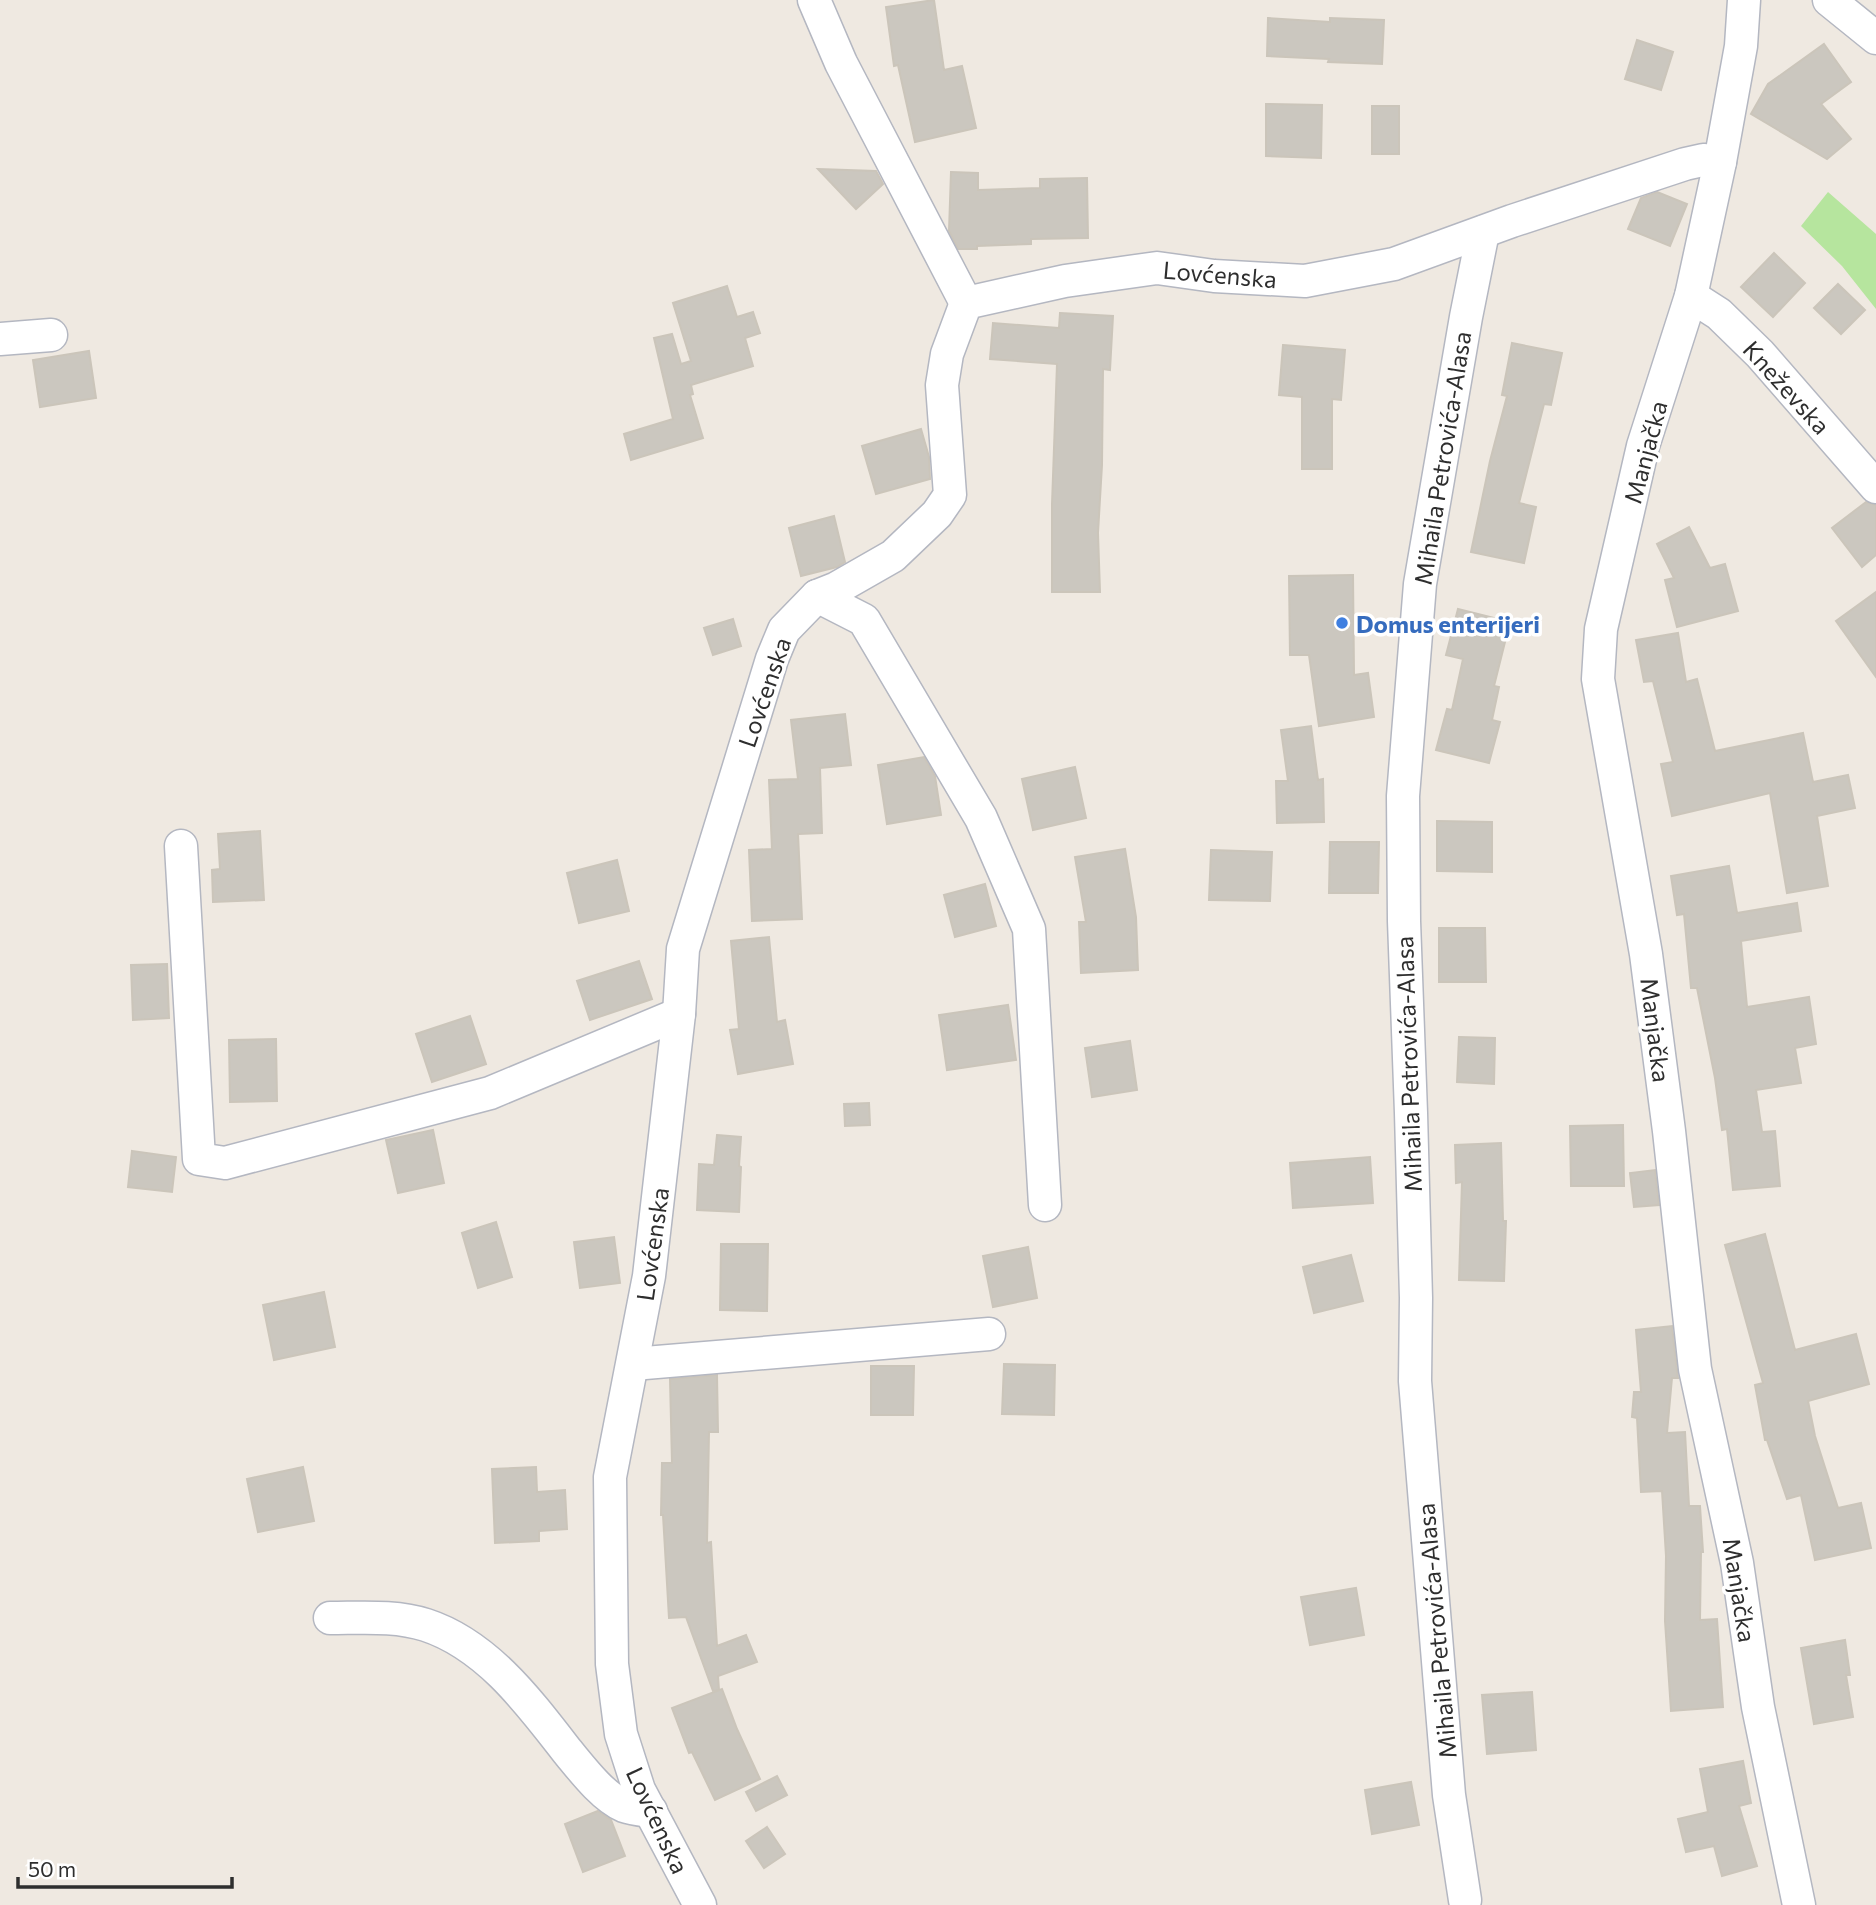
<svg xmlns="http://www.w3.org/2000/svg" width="1876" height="1905" font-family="Commissioner,sans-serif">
<rect width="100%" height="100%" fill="#efe9e1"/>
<path fill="#b6e59e" d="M 1828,192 L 1876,234 L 1876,309 L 1842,266 L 1801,226 Z"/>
<g fill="#cbc7bf" stroke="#cbc5ba" stroke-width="2">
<path d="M 934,0 L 944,70 L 962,66 L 976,128 L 915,142 L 898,65 L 894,66 L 886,7 Z"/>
<path d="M 1268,18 L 1330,22 L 1330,18 L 1384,20 L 1382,64 L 1328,62 L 1329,59 L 1267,56 Z"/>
<path d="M 1637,40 L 1673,52 L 1661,90 L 1625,79 Z"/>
<path d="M 1824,44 L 1851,82 L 1821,104 L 1851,139 L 1827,159 L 1751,114 L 1768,84 Z"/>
<path d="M 1266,104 L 1322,105 L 1321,158 L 1266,156 Z"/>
<rect x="1372" y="106" width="27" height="48"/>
<path d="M 818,169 L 876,171 L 883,184 L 856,209 Z"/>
<path d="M 951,172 L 978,173 L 978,190 L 1040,188 L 1040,179 L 1087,178 L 1088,238 L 1031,239 L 1031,244 L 977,246 L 977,249 L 958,249 L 949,231 Z"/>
<path d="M 1657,192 L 1687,204 L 1670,246 L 1628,229 L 1641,198 Z"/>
<path d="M 1774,253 L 1805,283 L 1773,317 L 1741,287 Z"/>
<path d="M 1838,284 L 1865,310 L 1841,334 L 1814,308 Z"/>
<path d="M 727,286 L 737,317 L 753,312 L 760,333 L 745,338 L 753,366 L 691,385 L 693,394 L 690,395 L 703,438 L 631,460 L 624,434 L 673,419 L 654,338 L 672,334 L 681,364 L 691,361 L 673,303 Z"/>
<path d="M 1060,313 L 1113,316 L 1110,370 L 1103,369 L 1102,465 L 1098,533 L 1100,592 L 1052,592 L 1052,504 L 1057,364 L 990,359 L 993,323 L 1059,328 Z"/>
<path d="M 1512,343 L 1562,353 L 1551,405 L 1544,404 L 1519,503 L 1536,507 L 1524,563 L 1471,552 L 1490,461 L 1507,396 L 1502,395 Z"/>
<path d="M 1283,345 L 1345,350 L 1341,400 L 1332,399 L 1332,469 L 1302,469 L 1302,397 L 1279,395 Z"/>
<path d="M 89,351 L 96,398 L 40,407 L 33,360 Z"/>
<path d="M 921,429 L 929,457 L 930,479 L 876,494 L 862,446 Z"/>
<path d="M 1866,502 L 1876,505 L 1876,555 L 1862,567 L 1832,528 Z"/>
<path d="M 834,516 L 845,562 L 837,567 L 801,576 L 789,528 Z"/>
<path d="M 1689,527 L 1710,568 L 1725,564 L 1738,611 L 1677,627 L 1665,580 L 1674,578 L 1657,544 Z"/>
<path d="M 1353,575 L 1354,675 L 1368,673 L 1374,717 L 1319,726 L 1309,655 L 1290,655 L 1289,576 Z"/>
<path d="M 1876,592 L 1876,677 L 1836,621 Z"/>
<path d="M 1458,609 L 1510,622 L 1494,686 L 1499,687 L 1492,720 L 1500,722 L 1489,763 L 1436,750 L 1447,709 L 1452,710 L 1463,659 L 1446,655 Z"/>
<path d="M 733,619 L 741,646 L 713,655 L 704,628 Z"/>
<path d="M 1678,633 L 1686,682 L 1697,679 L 1715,751 L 1803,733 L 1813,782 L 1848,775 L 1855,808 L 1817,816 L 1828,886 L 1787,893 L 1770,793 L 1672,816 L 1661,764 L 1673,762 L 1653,681 L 1644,682 L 1636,640 Z"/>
<path d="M 845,714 L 851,765 L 820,768 L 822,833 L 798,834 L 802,919 L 752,921 L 749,850 L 772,849 L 769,780 L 798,779 L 791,720 Z"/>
<path d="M 1311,726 L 1318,780 L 1323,779 L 1324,822 L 1277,823 L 1276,781 L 1288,781 L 1281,730 Z"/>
<path d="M 924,757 L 935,776 L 941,815 L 887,824 L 878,765 Z"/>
<path d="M 1075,767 L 1086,818 L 1033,830 L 1022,779 Z"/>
<path d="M 1437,821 L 1492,822 L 1492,872 L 1437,871 Z"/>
<path d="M 260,831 L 264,900 L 213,902 L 212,870 L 220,869 L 218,834 Z"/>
<path d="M 1330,842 L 1379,842 L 1378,893 L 1329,893 Z"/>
<path d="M 1125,849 L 1136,917 L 1138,970 L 1081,973 L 1079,922 L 1086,922 L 1075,857 Z"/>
<path d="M 1211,850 L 1272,852 L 1270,901 L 1209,900 Z"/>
<path d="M 617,860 L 629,911 L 579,923 L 567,873 Z"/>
<path d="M 1729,866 L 1737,913 L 1797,903 L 1801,931 L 1741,941 L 1747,1007 L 1809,997 L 1816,1044 L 1795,1048 L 1801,1083 L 1756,1090 L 1762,1132 L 1775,1131 L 1780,1186 L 1733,1190 L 1727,1129 L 1722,1130 L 1715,1078 L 1697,988 L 1691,988 L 1684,914 L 1677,915 L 1671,876 Z"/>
<path d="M 985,884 L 996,926 L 955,937 L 944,895 Z"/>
<path d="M 1439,928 L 1485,928 L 1486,982 L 1439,982 Z"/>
<path d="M 769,937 L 777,1022 L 785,1020 L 793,1064 L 738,1074 L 730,1030 L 739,1029 L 731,941 Z"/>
<path d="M 639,961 L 652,999 L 590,1020 L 577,981 Z"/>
<path d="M 167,964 L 169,1018 L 133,1020 L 131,965 Z"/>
<path d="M 1008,1005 L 1016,1060 L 947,1070 L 939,1015 Z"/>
<path d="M 470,1016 L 486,1064 L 432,1082 L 416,1034 Z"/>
<path d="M 1459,1037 L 1495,1038 L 1494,1084 L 1457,1082 Z"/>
<path d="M 276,1039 L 277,1101 L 230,1102 L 229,1040 Z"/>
<path d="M 1130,1041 L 1137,1090 L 1092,1097 L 1085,1048 Z"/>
<path d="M 869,1103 L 870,1125 L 845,1126 L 844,1104 Z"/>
<path d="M 1623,1125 L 1624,1186 L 1571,1186 L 1570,1126 Z"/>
<path d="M 433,1130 L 444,1183 L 398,1193 L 386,1140 Z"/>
<path d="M 717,1135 L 741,1137 L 739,1166 L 741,1167 L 739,1212 L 697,1210 L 699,1164 L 714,1165 Z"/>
<path d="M 1501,1143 L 1503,1221 L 1506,1221 L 1504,1281 L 1459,1280 L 1462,1182 L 1456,1183 L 1455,1145 Z"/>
<path d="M 132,1151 L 176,1157 L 172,1192 L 128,1187 Z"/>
<path d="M 1370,1157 L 1373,1203 L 1293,1208 L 1290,1163 Z"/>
<path d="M 1655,1170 L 1659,1205 L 1634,1207 L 1630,1173 Z"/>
<path d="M 496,1222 L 512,1277 L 478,1288 L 462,1233 Z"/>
<path d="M 1765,1234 L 1795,1350 L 1856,1334 L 1869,1384 L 1808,1401 L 1815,1436 L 1838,1508 L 1861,1503 L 1871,1548 L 1815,1560 L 1801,1495 L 1787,1499 L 1767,1440 L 1765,1440 L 1755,1385 L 1763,1383 L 1725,1245 Z"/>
<path d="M 614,1237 L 620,1283 L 580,1288 L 574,1242 Z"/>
<path d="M 721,1244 L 768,1244 L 767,1311 L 720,1310 Z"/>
<path d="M 1028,1247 L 1037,1298 L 993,1307 L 983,1256 Z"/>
<path d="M 1351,1255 L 1363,1301 L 1314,1313 L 1303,1267 Z"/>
<path d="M 324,1292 L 335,1347 L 274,1360 L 263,1305 Z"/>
<path d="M 1672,1326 L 1678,1378 L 1672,1378 L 1667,1433 L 1685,1432 L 1689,1506 L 1700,1506 L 1703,1552 L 1701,1552 L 1700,1620 L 1717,1619 L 1723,1707 L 1671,1711 L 1665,1621 L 1666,1556 L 1662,1491 L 1641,1492 L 1637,1418 L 1632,1417 L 1634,1392 L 1641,1392 L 1636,1330 Z"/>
<path d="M 1004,1364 L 1055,1365 L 1054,1415 L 1002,1414 Z"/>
<path d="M 871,1366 L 914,1366 L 913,1415 L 871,1415 Z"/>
<path d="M 717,1375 L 718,1432 L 709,1432 L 707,1543 L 711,1542 L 717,1646 L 746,1635 L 757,1662 L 718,1676 L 719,1690 L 713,1691 L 686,1617 L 669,1618 L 663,1515 L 661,1515 L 662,1463 L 672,1463 L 670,1379 Z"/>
<path d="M 303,1467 L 314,1521 L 258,1532 L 247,1479 Z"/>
<path d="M 536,1467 L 537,1492 L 565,1490 L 567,1529 L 539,1531 L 539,1541 L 495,1543 L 492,1469 Z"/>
<path d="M 1356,1588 L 1364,1635 L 1310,1645 L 1301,1597 Z"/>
<path d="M 1845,1640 L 1850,1675 L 1846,1675 L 1853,1717 L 1814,1724 L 1801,1648 Z"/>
<path d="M 722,1689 L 737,1729 L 760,1779 L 715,1800 L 692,1752 L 689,1753 L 672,1708 Z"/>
<path d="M 1532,1692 L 1536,1750 L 1487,1754 L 1482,1695 Z"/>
<path d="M 1743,1761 L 1751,1803 L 1739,1806 L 1757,1866 L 1722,1876 L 1714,1846 L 1686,1852 L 1678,1819 L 1708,1812 L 1700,1769 Z"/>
<path d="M 777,1776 L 787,1795 L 756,1811 L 746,1792 Z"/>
<path d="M 1411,1782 L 1419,1825 L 1372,1834 L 1365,1790 Z"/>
<path d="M 598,1811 L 611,1820 L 625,1856 L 583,1872 L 565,1824 Z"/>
<path d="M 767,1827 L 785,1854 L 764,1868 L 746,1841 Z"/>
</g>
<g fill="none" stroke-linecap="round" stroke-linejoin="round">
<defs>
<g id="minor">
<path d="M 814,0 L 841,63 L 966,303"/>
<path d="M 1829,0 L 1876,38"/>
<path d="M 1720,162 L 1691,296 L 1643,446 L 1601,629 L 1598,679 L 1646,954 L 1669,1131 L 1695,1369 L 1737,1563 L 1758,1707 L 1799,1905"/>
<path d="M 1691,296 L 1719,314 L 1760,354 L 1876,487"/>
<path d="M 0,339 L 51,335"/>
<path d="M 817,596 L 864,620 L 981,818 L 1029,929 L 1045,1205"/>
<path d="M 181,846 L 199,1159 L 225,1163 L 490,1093 L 679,1014"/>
<path d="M 633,1364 L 989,1334"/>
<path d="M 330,1618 C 361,1618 396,1615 426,1625 C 487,1645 529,1702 567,1751 C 582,1769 602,1796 624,1806 C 632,1809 643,1810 651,1811"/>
<path d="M 1465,1900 L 1449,1795 L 1415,1381 L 1416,1298 L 1411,1113 L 1404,921 L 1403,796 L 1420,584 L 1466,317 L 1483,232"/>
<path d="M 700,1905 L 639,1790 L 621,1734 L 612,1664 L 610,1477 L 649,1276 L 679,1014 L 683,949 L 772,659 L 784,630 L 817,596 L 837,588 L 893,556 L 937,514 L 950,495 L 942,385 L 947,354 L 966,303 L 1065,281 L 1157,268 L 1214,276 L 1305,281 L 1394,264 L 1512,221 L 1685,164 L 1703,160 L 1720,162 L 1741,46 L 1744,0"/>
</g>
</defs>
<use href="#minor" stroke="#b4b7c1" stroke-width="35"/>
<use href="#minor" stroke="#fff" stroke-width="32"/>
</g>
<circle fill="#3f7fe0" stroke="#fff" stroke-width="2.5" cx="1342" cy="623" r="7"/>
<g text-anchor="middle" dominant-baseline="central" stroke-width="7" stroke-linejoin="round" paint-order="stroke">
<g font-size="24" fill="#2e2e2e" stroke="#fff">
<text transform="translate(1220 274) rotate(5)">Lovćenska</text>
<text transform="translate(1787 387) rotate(48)">Kneževska</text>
<text transform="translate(1645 452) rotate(-75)">Manjačka</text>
<text transform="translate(1442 458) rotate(-81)">Mihaila Petrovića-Alasa</text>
<text transform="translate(764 692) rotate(-71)">Lovćenska</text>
<text transform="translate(1656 1030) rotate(83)">Manjačka</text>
<text transform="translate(1408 1064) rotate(-92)">Mihaila Petrovića-Alasa</text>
<text transform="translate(652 1244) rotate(-82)">Lovćenska</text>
<text transform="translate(1740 1590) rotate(81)">Manjačka</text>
<text transform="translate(1436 1631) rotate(-95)">Mihaila Petrovića-Alasa</text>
<text transform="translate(658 1820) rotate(65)">Lovćenska</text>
</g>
<g font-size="24" font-weight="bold" fill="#366cbe" stroke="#fff" text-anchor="start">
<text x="1356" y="623">Domus enterijeri</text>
</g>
</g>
<path d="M18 1877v10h214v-10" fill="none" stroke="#2e2e2e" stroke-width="3.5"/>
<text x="28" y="1877" font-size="21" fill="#2e2e2e" stroke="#ffffff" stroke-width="5" paint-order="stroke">50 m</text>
</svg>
